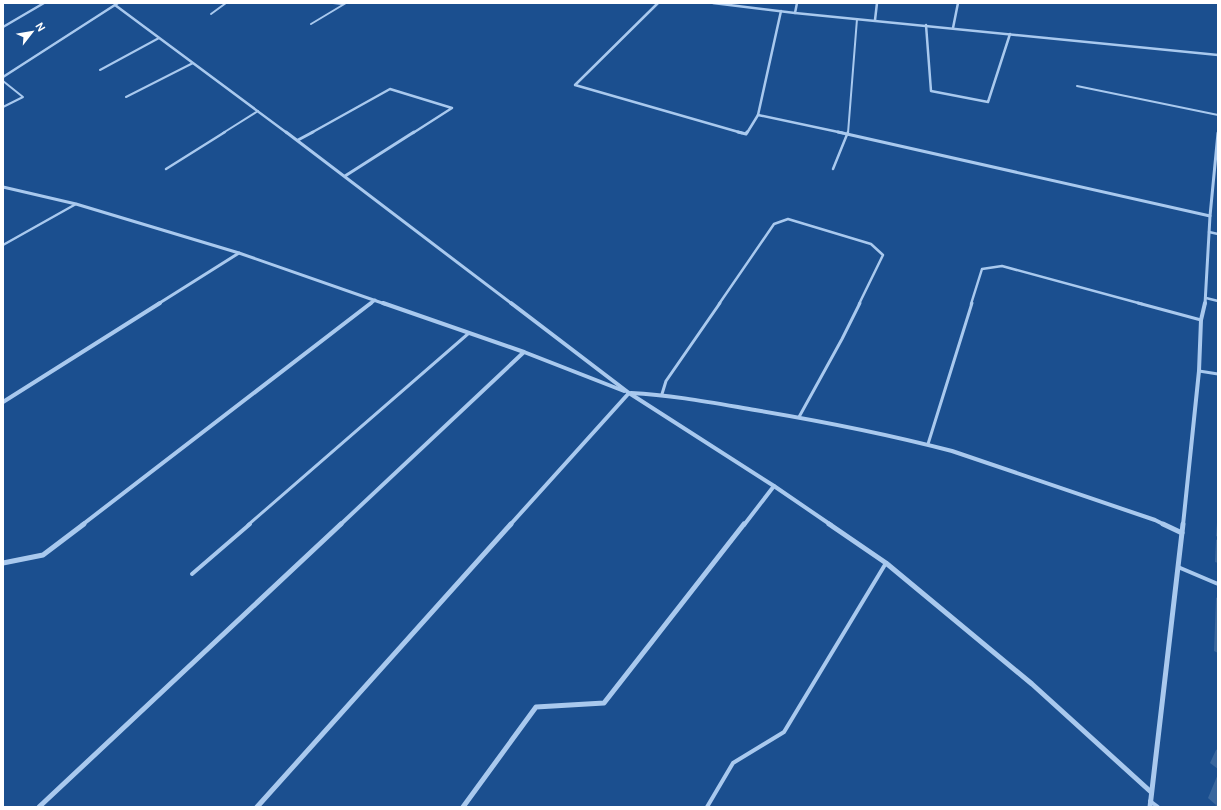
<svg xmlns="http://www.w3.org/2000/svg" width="1221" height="810" font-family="'DM Sans',sans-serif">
<rect width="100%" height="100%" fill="#1b4f8f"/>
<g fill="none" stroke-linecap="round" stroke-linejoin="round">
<g stroke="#a9c9ee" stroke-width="2">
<path d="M 333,3 L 343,4"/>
<path d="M 211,14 L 226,3"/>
<path d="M 311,24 L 346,3"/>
<path d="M 100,70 L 159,38"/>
<path d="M 3,81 L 23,97 L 3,107"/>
<path d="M 1077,86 L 1218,115"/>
<path d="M 126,97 L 193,63"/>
<path d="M 223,133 L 258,111"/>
<path d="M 848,133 L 857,19"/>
</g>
<g stroke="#a9c9ee" stroke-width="2.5">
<path d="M 166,169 L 225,132"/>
<path d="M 833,169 L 848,132"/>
<path d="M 1209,232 L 1218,234"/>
<path d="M 3,245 L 76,204"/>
<path d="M 1206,298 L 1218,301"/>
<path d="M 719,304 L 774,224 L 788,219 L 871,244 L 883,255 L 859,304"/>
<path d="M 971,304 L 982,269 L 1002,266 L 1142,304"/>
</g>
<g stroke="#a9c9ee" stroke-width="3">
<path d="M 1138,303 L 1201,320"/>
<path d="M 1199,371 L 1218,374"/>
<path d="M 662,394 L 666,381 L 720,303"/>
<path d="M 799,417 L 842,339 L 860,303"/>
<path d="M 928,444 L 972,303"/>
<path d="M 248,525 L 469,333"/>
</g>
<g stroke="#a9c9ee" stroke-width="4">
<path d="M 1178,567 L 1218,584"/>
<path d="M 192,574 L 250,524"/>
<path d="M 1150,801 L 1158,807"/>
<path d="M 707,807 L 733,763 L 784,732 L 886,563"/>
</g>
<g stroke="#a9c9ee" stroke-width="2.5">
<path d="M 658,3 L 575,85 L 742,133"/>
<path d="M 713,3 L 795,13 L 1218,55"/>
<path d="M 115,5 L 287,133"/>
<path d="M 795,13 L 797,3"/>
<path d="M 875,20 L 877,3"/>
<path d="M 926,25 L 931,91 L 988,102 L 1010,34"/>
<path d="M 3,27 L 44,3"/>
<path d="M 953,28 L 958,3"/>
<path d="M 3,77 L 118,3"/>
<path d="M 758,115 L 781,11"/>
<path d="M 311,133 L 390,89 L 452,108 L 413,133"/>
<path d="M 747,133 L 758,115 L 843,133"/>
</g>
<g stroke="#a9c9ee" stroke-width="3">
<path d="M 286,132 L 512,304"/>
<path d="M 738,132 L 746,134 L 747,132"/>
<path d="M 838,132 L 1210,216"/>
<path d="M 298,140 L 313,132"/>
<path d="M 345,176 L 414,132"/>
<path d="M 3,187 L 76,204 L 239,253 L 385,304"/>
<path d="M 158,304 L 239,253"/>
<path d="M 370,304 L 375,300"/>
<path d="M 1205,304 L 1210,216 L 1218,133"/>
</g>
<g stroke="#a9c9ee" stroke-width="4">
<path d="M 383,303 L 524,352 L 624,391"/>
<path d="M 511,303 L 629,393 L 774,486 L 831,525"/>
<path d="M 631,393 C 673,395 714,403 755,410 C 821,421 887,434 952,451 L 1155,520 L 1165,525"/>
<path d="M 3,402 L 160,303"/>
<path d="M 82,525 L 371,303"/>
<path d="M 340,525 L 524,352"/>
<path d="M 510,525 L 629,393"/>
<path d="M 744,525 L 774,486"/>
<path d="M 1183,525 L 1199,371 L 1201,320 L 1205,303"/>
</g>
<g stroke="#a9c9ee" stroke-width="5">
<path d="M 829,524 L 886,563 L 1032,684 L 1151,792"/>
<path d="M 1163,524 L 1182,533"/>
<path d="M 3,563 L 43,555 L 84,524"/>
<path d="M 39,807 L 341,524"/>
<path d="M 257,807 L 511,524"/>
<path d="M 463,807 L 536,707 L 604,703 L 744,524"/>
<path d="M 1150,807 L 1183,524"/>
</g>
</g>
<g fill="#3a679d">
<path d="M 1218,509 L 1218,537 L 1216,536 Z"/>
<path d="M 1218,539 L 1218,563 L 1215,562 L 1216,540 Z"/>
<path d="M 1218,597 L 1218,653 L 1214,651 L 1216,598 Z"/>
<path d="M 1218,749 L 1218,769 L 1210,763 L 1216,750 Z"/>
<path d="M 1218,774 L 1218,807 L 1215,807 L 1216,805 L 1208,798 Z"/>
</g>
<rect width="1221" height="810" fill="none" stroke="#ffffff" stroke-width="8"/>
<g transform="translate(32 32) rotate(59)" stroke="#1b4f8f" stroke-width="3" paint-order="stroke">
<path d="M0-3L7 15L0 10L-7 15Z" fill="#ffffff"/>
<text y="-6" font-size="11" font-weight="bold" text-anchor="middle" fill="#ffffff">N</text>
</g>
</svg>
